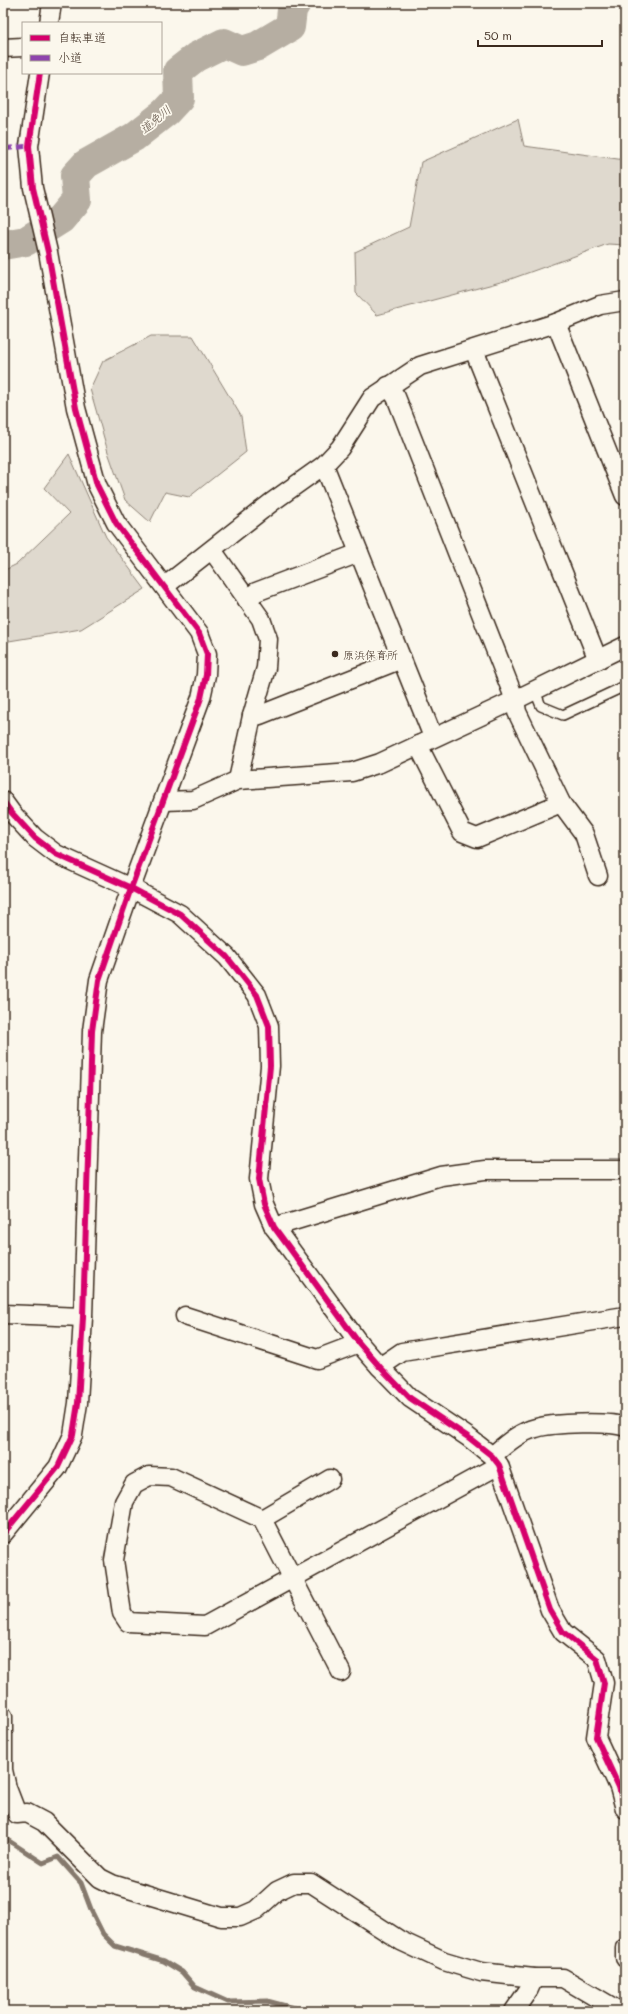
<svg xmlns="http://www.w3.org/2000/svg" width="628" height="2014" font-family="Mali,'Klee One',sans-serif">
<rect width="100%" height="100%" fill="#fbf7ec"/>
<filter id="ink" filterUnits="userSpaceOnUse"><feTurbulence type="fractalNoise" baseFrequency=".025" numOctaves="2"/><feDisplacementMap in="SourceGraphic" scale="8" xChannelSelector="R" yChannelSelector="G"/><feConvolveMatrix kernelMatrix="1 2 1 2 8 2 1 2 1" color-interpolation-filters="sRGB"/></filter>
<g filter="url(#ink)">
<g fill="#dfd9ce" stroke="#8d8276">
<path d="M 518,119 L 524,146 L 625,160 L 625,245 L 608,244 L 508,280 L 377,315 L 356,293 L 355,252 L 409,227 L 421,162 Z"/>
<path d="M 151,336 L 193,336 L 241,416 L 246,452 L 189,497 L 165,492 L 150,522 L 125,500 L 108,452 L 90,389 L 103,361 Z"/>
<path d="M 69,454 L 106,537 L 145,589 L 81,629 L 3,642 L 3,571 L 17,564 L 69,514 L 44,488 Z"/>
</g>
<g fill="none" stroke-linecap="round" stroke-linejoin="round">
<path stroke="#85796d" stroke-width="5" d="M 3,1839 L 6,1839 L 43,1863 L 58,1857 L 81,1883 L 92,1912 L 103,1934 L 115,1946 L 164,1961 L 182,1972 L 195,1987 L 228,2002 L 267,2001 L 305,2011"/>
<path stroke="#b6aea2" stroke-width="30" d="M 3,245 L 26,241 L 61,219 L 77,200 L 75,176 L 86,164 L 134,137 L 166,112 L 179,98 L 178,71 L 196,57 L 224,43 L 242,51 L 258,46 L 290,27 L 292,10 L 296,3"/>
<defs>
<path id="lane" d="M 535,691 L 541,706 L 563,715 L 625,686"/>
<g id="street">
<path d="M 49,23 L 52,3"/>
<path d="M 3,48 L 23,47"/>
<path d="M 556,323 L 625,496"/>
<path d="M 474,350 L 598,660"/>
<path d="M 388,386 L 396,397 L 515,700 L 517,712 L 561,803 L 584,834 L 598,876"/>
<path d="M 324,465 L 433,737"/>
<path d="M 212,550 L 261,619 L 268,639 L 266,668 L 252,716 L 238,780"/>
<path d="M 165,586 L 272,502 L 324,465 L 340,448 L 372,398 L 420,366 L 556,323 L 600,305 L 625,301"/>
<path d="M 247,600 L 256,592 L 359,553"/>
<path d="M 252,716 L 260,715 L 402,659"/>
<path d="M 418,745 L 462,832 L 477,838 L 561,803"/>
<path d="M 3,801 L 11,812 L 35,838 L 56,854 L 131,888 L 180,914 L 227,957 L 257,995 L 269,1026 L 270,1066 L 259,1179 L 264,1204 L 274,1227 L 359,1343 L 380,1367 L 410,1398 L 468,1437 L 492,1456 L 499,1465 L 550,1610 L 563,1632 L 597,1659 L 604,1683 L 596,1737 L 619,1787 L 625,1809"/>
<path d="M 164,801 L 193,800 L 238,780 L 352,772 L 380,763 L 515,700 L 625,646"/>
<path d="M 274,1227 L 441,1176 L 485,1170 L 625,1170"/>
<path d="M 3,1314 L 83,1317"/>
<path d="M 185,1316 L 317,1359 L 359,1343"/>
<path d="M 380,1367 L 402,1352 L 625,1316"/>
<path d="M 492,1456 C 505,1445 519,1432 536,1428 C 553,1423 610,1421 625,1427"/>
<path d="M 330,1479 L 262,1519 L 171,1477 L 149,1476 L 134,1484 L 124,1502 L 114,1560 L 122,1613 L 128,1622 L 205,1626 L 499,1465"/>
<path d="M 262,1519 L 341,1672"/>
<path d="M 3,1534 L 58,1467 L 73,1435 L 78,1403 L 83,1317 L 92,1031 L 99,980 L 131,888 L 201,698 L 206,675 L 207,654 L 199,633 L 116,523 L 97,485 L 76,408 L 48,252 L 33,188 L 29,146 L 40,73"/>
<path d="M 3,1716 L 3,1770 L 7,1788 L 17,1814 L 27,1813 L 44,1822 L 100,1878 L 112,1884 L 221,1917 L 240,1917 L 256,1910 L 277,1891 L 294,1883 L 311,1883 L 401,1941 L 444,1961 L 481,1972 L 534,1978 L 563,1978 L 619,2011"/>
<path d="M 625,1948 L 625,1958"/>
<path d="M 514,2011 L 529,1989 L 534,1978"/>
</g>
</defs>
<use href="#lane" stroke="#3b2a1e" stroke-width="12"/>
<use href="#street" stroke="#3b2a1e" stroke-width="21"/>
<use href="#lane" stroke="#fbf7ec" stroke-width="9"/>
<use href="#street" stroke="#fbf7ec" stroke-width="18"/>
<path stroke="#8e44ad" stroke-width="5" stroke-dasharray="10 5" stroke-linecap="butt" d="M 3,149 L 29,146"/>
<defs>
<g id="cycleway">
<path d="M 3,801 L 11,812 L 35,838 L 56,854 L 131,888 L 180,914 L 227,957 L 257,995 L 269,1026 L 270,1066 L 259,1179 L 264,1204 L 274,1227 L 359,1343 L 380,1367 L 410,1398 L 468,1437 L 492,1456 L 499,1465 L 550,1610 L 563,1632 L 597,1659 L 604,1683 L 596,1737 L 619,1787 L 625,1809"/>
<path d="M 3,1534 L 58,1467 L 73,1435 L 78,1403 L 83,1317 L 92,1031 L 99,980 L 131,888 L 201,698 L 206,675 L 207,654 L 199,633 L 116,523 L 97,485 L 76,408 L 48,252 L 33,188 L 29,146 L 40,73"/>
</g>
</defs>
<use href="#cycleway" stroke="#fbf7ec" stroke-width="8"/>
<use href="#cycleway" stroke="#d6006c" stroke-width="6"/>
</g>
</g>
<circle fill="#3b2a1e" stroke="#fbf7ec" stroke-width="1.5" cx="335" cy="654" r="4"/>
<g text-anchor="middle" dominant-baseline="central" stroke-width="3.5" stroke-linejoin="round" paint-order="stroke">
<g font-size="11" fill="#3b2a1e" stroke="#fbf7ec" text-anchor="start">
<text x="343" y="654">原浜保育所</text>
</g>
<g font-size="12" font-style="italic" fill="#605246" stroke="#fbf7ec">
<text transform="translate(155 119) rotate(-40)">道免川</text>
</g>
</g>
<rect width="628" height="2014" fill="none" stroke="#fbf7ec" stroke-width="16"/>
<rect x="8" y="8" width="612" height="1998" fill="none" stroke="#3b2a1e" stroke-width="1.5" filter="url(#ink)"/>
<rect x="22" y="22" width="140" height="52" fill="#fbf7ec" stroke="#aea59a"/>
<rect x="30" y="35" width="20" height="6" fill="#d6006c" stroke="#aea59a"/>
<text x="58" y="42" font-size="12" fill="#3b2a1e">自転車道</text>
<rect x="30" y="55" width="20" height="6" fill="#8e44ad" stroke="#aea59a"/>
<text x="58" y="62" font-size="12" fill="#3b2a1e">小道</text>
<path d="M478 40v6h124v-6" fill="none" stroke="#3b2a1e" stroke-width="2"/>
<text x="484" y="40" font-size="12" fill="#3b2a1e" stroke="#fbf7ec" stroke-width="3" paint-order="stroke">50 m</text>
</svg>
